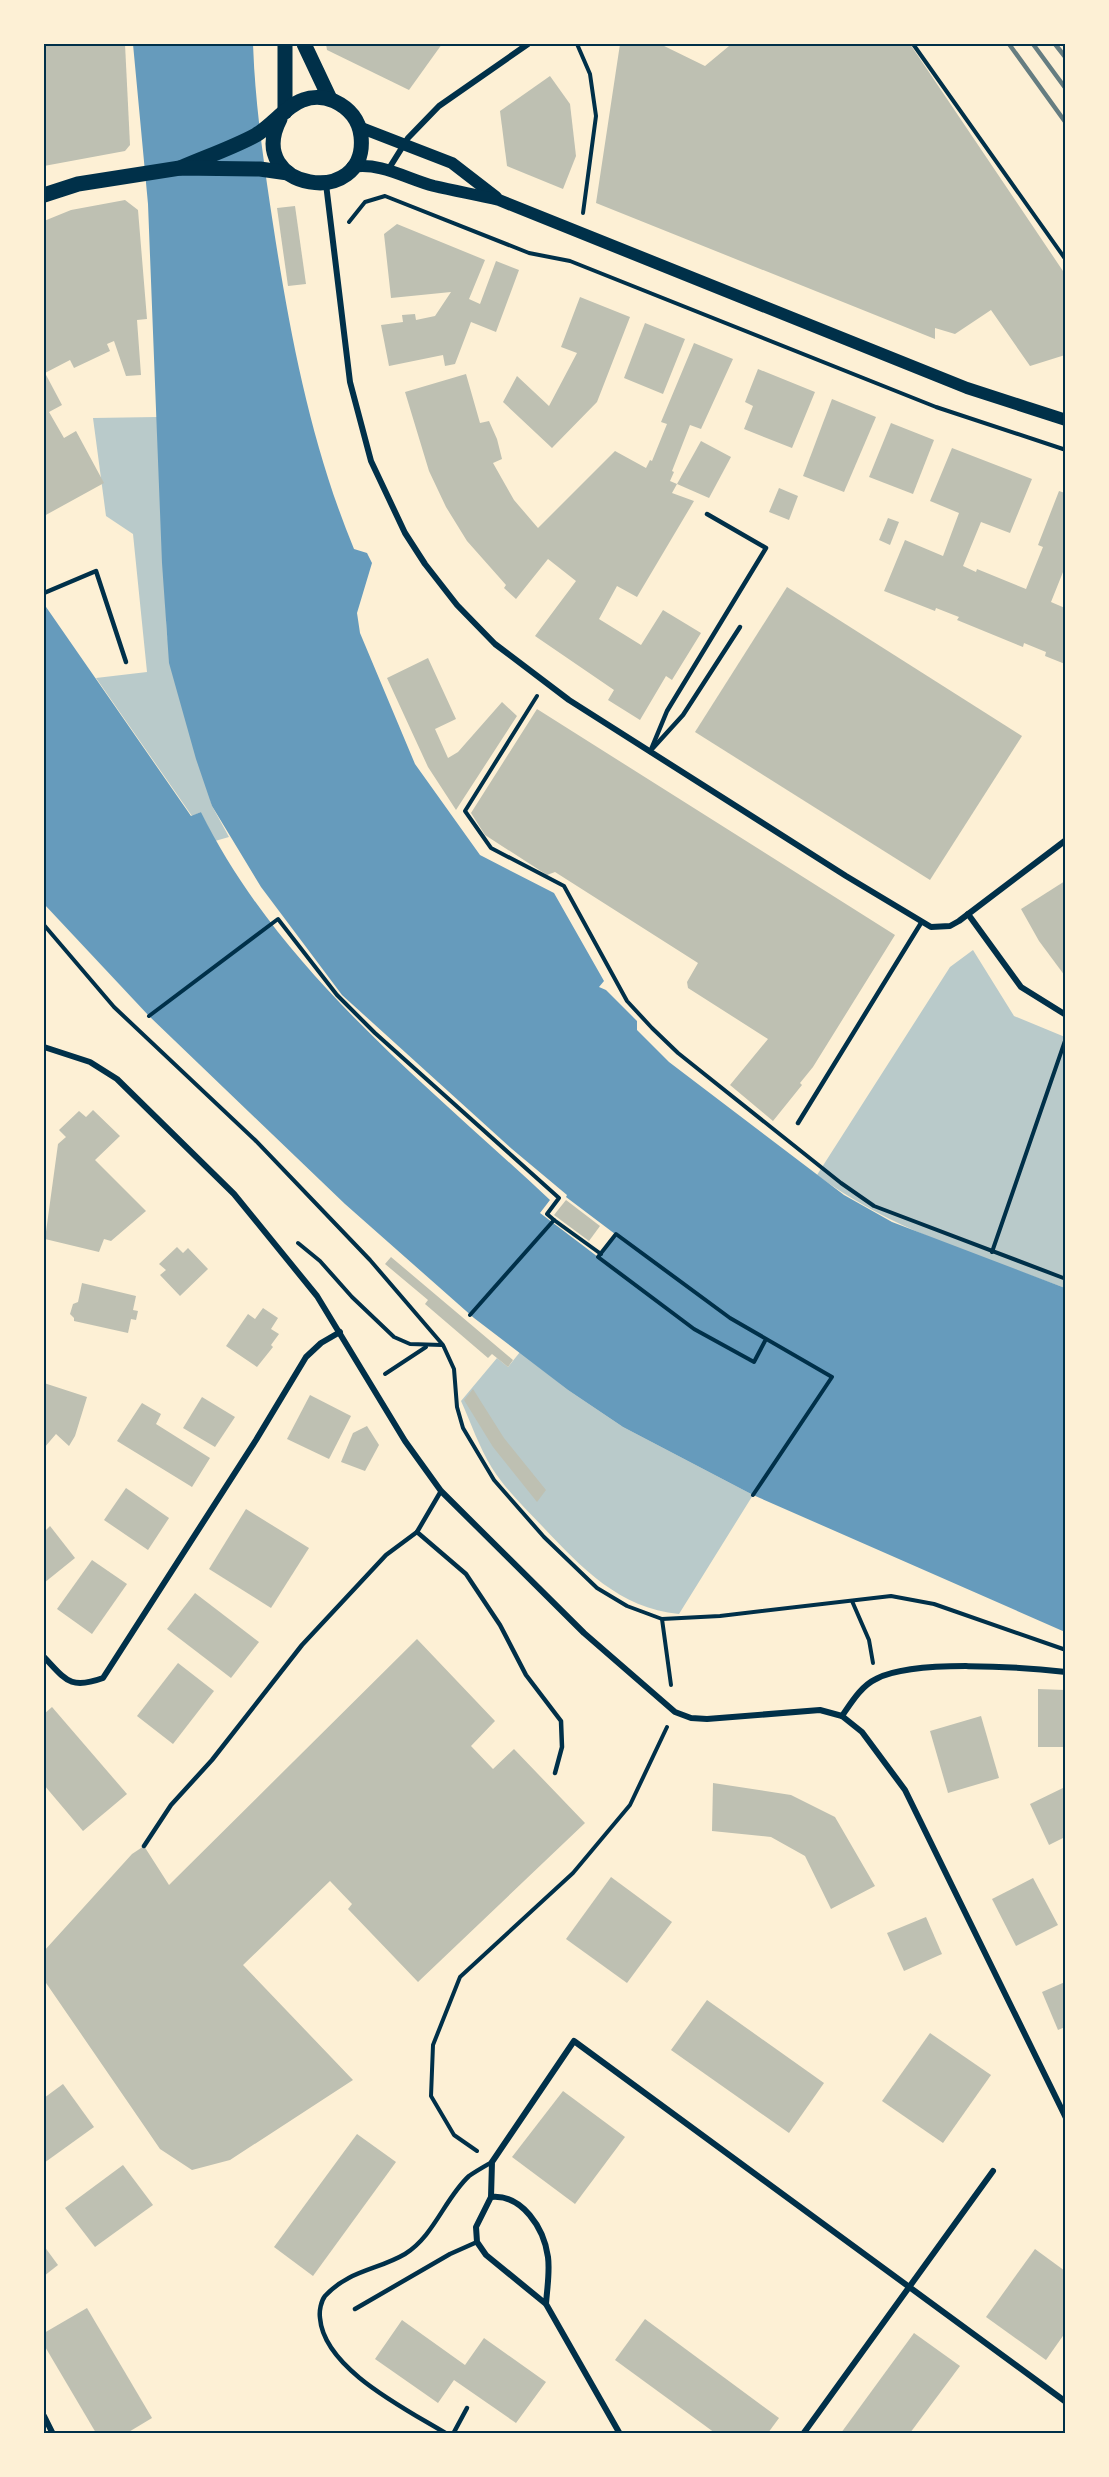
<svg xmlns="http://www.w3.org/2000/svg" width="1109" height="2477" font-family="Helvetica,sans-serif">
<rect width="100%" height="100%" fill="#fdf0d5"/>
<g fill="#b9caca">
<path d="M 157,417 L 167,635 L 212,806 L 229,837 L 215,841 L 201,812 L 192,816 L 96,678 L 147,672 L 133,534 L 106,516 L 93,418 Z"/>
<path d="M 973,950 L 1014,1016 L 1065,1037 L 1065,1288 C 980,1256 891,1230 817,1175 L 950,967 Z"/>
<path d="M 520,1352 L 568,1390 L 623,1427 L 753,1495 L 679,1614 C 619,1608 582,1568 543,1527 C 525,1508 506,1490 492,1468 C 479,1447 471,1423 461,1401 L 497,1358 L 508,1367 Z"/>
</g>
<path fill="#669bbc" d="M 133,44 L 253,44 C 255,104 264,164 273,224 C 290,335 311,445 354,549 L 367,553 L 372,563 L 357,613 L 360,633 L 415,764 L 480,855 L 554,893 L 604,981 L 599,987 L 606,990 L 637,1021 L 637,1030 L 669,1062 L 844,1195 L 892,1222 L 1065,1288 L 1065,1632 L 753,1495 L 623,1427 L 568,1390 L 474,1318 L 345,1204 L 149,1016 L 44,904 L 44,604 L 191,816 L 201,812 C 279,970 424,1082 550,1200 L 540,1213 L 598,1257 L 615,1234 L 566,1197 L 567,1195 L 512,1149 L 342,995 L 261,887 L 212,806 L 196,759 L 169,663 L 162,563 L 148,204 Z"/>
<g fill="#bec0b2">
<path d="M 44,44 L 125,44 L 130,145 L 125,151 L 44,166 Z"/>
<path d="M 326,44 L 442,44 L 409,90 L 327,50 Z"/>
<path d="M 620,44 L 660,44 L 705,66 L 729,46 L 727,44 L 910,44 L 1065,274 L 1065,355 L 1030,366 L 991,310 L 955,334 L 935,328 L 935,339 L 596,203 Z"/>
<path d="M 550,76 L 570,104 L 576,156 L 563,189 L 507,166 L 500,111 Z"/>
<path d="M 125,200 L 138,210 L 147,319 L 137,320 L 141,375 L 126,376 L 114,341 L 107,344 L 110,351 L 74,368 L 70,360 L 45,373 L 62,405 L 49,412 L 64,438 L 76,431 L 104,483 L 44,516 L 44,221 L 71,210 Z"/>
<path d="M 295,206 L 306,284 L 288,286 L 277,208 Z"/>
<path d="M 397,224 L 485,260 L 469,299 L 480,304 L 496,261 L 519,270 L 496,332 L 471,322 L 455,364 L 445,366 L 443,355 L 389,366 L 381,325 L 403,322 L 402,315 L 415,314 L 416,320 L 435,316 L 451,292 L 391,298 L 384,234 Z"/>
<path d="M 580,297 L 630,317 L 597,402 L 552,448 L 503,402 L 517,376 L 549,406 L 577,353 L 561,347 Z"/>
<path d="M 645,323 L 685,339 L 663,394 L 624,378 Z"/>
<path d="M 694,343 L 733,359 L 701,429 L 690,425 L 672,471 L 674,472 L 670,481 L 677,484 L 672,493 L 694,501 L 637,597 L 617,586 L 599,619 L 641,645 L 663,610 L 701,633 L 672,680 L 666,676 L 640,720 L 608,700 L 614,690 L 535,636 L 576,581 L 548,559 L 516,599 L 504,588 L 506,585 L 467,541 L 446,507 L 429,471 L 405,392 L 466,374 L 480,423 L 489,421 L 497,439 L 502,459 L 493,463 L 514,500 L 538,528 L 615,451 L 646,468 L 650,460 L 652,461 L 667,424 L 661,422 Z"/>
<path d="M 758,369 L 815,392 L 792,448 L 744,429 L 753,406 L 745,402 Z"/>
<path d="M 832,399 L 876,417 L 844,492 L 803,476 Z"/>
<path d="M 891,423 L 934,440 L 913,494 L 869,477 Z"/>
<path d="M 701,441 L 731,457 L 709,498 L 677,484 Z"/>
<path d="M 952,448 L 1032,479 L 1010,533 L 981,522 L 963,566 L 976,572 L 977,569 L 1026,589 L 1043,547 L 1038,545 L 1059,491 L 1065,493 L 1065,567 L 1051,602 L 1065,608 L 1065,664 L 1045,656 L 1046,652 L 1024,643 L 1023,647 L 957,620 L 959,617 L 936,608 L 935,611 L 884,591 L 905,540 L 943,556 L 959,513 L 930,501 Z"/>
<path d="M 779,488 L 798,496 L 789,520 L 769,512 Z"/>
<path d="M 888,518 L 899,522 L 890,545 L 879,540 Z"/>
<path d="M 787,587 L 1022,736 L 930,880 L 695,732 Z"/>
<path d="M 428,658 L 456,719 L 435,729 L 448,758 L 458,752 L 502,702 L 517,716 L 456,810 L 428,767 L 387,678 Z"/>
<path d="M 537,709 L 895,935 L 813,1067 L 800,1083 L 802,1085 L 773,1121 L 730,1085 L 768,1039 L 688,988 L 687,982 L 698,963 L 555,872 L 547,875 L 485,835 L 471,813 Z"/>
<path d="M 1065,881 L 1065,976 L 1039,941 L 1021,909 Z"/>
<path d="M 93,1110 L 120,1136 L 95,1160 L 146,1211 L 111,1241 L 104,1239 L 99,1252 L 45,1239 L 58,1144 L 66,1137 L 59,1130 L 79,1111 L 86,1117 Z"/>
<path d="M 566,1200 L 600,1226 L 589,1241 L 554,1215 Z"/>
<path d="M 177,1247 L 183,1253 L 188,1248 L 208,1269 L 180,1296 L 160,1275 L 166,1270 L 159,1264 Z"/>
<path d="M 391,1257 L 513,1360 L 508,1367 L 492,1354 L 488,1358 L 425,1304 L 428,1300 L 385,1264 Z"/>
<path d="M 82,1283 L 136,1296 L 133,1310 L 138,1311 L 136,1320 L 131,1319 L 128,1333 L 74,1321 L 74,1318 L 70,1314 L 73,1304 L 78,1302 Z"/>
<path d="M 263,1308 L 278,1318 L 271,1329 L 279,1334 L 271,1345 L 273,1347 L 257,1367 L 226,1346 L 248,1314 L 255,1319 Z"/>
<path d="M 44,1383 L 87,1397 L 75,1436 L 69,1446 L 56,1434 L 44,1448 Z"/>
<path d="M 473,1389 L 504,1438 L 546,1490 L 537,1502 L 493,1447 L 464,1400 Z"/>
<path d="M 310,1395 L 351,1416 L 329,1459 L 287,1439 Z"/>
<path d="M 202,1397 L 235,1417 L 215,1447 L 183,1428 Z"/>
<path d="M 142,1403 L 161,1414 L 156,1424 L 210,1458 L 192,1487 L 117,1441 Z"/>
<path d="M 367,1426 L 379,1445 L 365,1471 L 341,1462 L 353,1433 Z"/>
<path d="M 126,1488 L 169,1518 L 148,1550 L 104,1520 Z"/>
<path d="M 246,1509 L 309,1548 L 271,1608 L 209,1569 Z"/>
<path d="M 50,1526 L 75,1558 L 44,1583 L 44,1532 Z"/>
<path d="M 92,1560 L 127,1584 L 92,1634 L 57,1609 Z"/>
<path d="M 195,1593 L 259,1642 L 231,1678 L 167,1629 Z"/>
<path d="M 417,1639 L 495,1721 L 471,1746 L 493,1769 L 514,1749 L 585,1823 L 418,1982 L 348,1909 L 352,1904 L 330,1881 L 243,1965 L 353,2080 L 230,2160 L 192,2170 L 160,2149 L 44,1980 L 44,1951 L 132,1854 L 144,1846 L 169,1885 Z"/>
<path d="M 178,1663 L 214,1691 L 173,1744 L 137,1716 Z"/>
<path d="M 1038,1689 L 1065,1690 L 1065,1747 L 1038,1747 Z"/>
<path d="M 52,1707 L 127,1794 L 83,1831 L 44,1785 L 44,1714 Z"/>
<path d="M 981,1716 L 999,1778 L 948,1793 L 930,1731 Z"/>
<path d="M 713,1783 L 791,1795 L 835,1817 L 875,1886 L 831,1909 L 805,1856 L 771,1837 L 712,1831 Z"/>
<path d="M 1065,1787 L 1065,1837 L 1049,1845 L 1030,1804 Z"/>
<path d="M 611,1877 L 672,1922 L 627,1983 L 566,1939 Z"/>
<path d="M 1033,1878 L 1058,1925 L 1016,1946 L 992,1899 Z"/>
<path d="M 926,1917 L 942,1954 L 904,1971 L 887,1933 Z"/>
<path d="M 1065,1982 L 1065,2027 L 1058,2030 L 1042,1992 Z"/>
<path d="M 707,2000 L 824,2083 L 789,2133 L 671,2050 Z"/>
<path d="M 930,2033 L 991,2075 L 943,2143 L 882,2101 Z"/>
<path d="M 63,2084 L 94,2127 L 44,2163 L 44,2098 Z"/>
<path d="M 563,2091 L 625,2137 L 575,2204 L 512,2157 Z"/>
<path d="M 357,2134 L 396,2162 L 313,2276 L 274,2247 Z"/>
<path d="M 123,2165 L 153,2205 L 95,2247 L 65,2208 Z"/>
<path d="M 44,2246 L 58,2265 L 44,2276 Z"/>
<path d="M 1035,2249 L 1065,2271 L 1065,2333 L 1046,2360 L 986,2317 Z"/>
<path d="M 87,2308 L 152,2418 L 127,2433 L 96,2433 L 44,2345 L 44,2333 Z"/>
<path d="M 645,2319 L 779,2418 L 768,2433 L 715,2433 L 615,2360 Z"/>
<path d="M 402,2320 L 465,2365 L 484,2338 L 546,2382 L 516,2423 L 454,2380 L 438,2403 L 375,2359 Z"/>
<path d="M 914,2333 L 960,2366 L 910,2433 L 841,2433 Z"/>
</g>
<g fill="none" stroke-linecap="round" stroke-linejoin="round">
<g stroke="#003049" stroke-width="4">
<path d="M 577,44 L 590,74 L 596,116 L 583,213"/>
<path d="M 913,44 L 1066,260"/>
<path d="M 349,222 L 365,202 L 385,196 L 529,253 L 570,261 L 936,407 L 1066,450"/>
<path d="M 537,696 L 465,811 L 491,848 L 564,886 L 627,1001 L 652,1028 L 678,1053 L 841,1183 L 874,1206 L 1066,1279"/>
<path d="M 44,925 L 114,1007 L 255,1140 L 370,1260 L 443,1345 L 454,1369 L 457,1407 L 463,1428 L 494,1480 L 544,1537 L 597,1588 L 627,1606 L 662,1619 L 720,1616 L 891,1596 L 934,1604 L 1066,1650"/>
<path d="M 149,1016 L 278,919 L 337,995 L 375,1033 L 559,1198 L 547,1214 L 554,1220"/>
<path d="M 298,1243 L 320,1261 L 352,1297 L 394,1337 L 410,1344 L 442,1345"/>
<path d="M 992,1252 L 1066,1038"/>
<path d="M 470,1315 L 554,1220 L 601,1254"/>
<path d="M 385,1374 L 426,1347"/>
<path d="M 753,1495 L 832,1377 L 730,1318 L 616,1234 L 598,1257 L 694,1329 L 754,1362 L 766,1339"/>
<path d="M 852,1601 L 869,1640 L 873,1663"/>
<path d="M 662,1619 L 671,1685"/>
<path d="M 477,2151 L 454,2135 L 431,2096 L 433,2045 L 460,1977 L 573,1873 L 630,1805 L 667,1727"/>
</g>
<g stroke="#003049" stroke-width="4.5">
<path d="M 44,593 L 96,571 L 126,662"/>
<path d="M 653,748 L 683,715 L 740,627"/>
<path d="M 650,752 L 667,711 L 766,548 L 707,514"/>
<path d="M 798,1123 L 921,923"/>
<path d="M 441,1491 L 417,1532 L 466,1574 L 500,1625 L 526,1675 L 561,1721 L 562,1747 L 555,1773"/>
<path d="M 144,1846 L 171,1805 L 212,1760 L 302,1645 L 386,1555 L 417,1532"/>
<path d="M 355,2309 L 450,2254 L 477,2242"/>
<path d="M 447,2434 C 406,2409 324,2369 320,2318 C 319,2311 321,2301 325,2296 C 349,2270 378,2270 405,2254 C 434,2236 445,2198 469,2176 C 476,2171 485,2166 492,2162"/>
<path d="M 453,2434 L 467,2408"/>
</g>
<g stroke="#003049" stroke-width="6">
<path d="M 388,170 L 408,138 L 439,106 L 528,44"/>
<path d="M 326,184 L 350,382 L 371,461 L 405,533 L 425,564 L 457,605 L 495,644 L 569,700 L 846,876 L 931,927 L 950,926 L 959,921 L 1066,840"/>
<path d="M 968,914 L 1021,987 L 1066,1015"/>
<path d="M 44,1047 L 90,1062 L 117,1079 L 234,1194 L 317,1296 L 405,1441 L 441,1491 L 584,1633 L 675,1712 L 691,1718 L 707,1719 L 820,1710 L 842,1716 L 862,1732 L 905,1790 L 1066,2118"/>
<path d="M 44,1657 C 66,1680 70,1690 103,1678 L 256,1440 L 306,1357 L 321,1343 L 340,1332"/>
<path d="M 842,1716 C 851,1703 861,1686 876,1679 C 914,1659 1021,1667 1066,1672"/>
<path d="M 491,2197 L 492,2162 L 574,2041 L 1066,2402"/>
<path d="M 546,2304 C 547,2289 550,2272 548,2257 C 544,2228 522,2194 491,2197 L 476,2227 L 477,2242 L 486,2255 L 546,2304 L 620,2434"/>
<path d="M 44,2416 L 53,2434"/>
<path d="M 803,2434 L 993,2171"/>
</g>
<g stroke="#003049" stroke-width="12">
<path d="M 359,127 L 452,163 L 496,197"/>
<path d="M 352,167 C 381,162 407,179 434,186 C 456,191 477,195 499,200 L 967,388 L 1066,420"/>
</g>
<g stroke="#003049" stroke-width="15">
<path d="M 304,44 L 330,99"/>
<path d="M 285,112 L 285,44"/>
<path d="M 180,168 C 205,157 232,148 256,135 C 273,125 286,106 303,100 C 313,96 325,97 334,101 C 349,108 359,120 361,136 C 369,210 243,190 280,119"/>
<path d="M 44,195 L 78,184 L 180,168 L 260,169 L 288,173"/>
</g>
<g stroke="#657d81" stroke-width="4.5">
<path d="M 1009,44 L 1066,123"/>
<path d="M 1033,44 L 1066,89"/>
<path d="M 1055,44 L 1066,58"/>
</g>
</g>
<rect width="1109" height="2477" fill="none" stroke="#fdf0d5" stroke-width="90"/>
<rect x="45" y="45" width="1019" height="2387" fill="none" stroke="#003049" stroke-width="2"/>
</svg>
